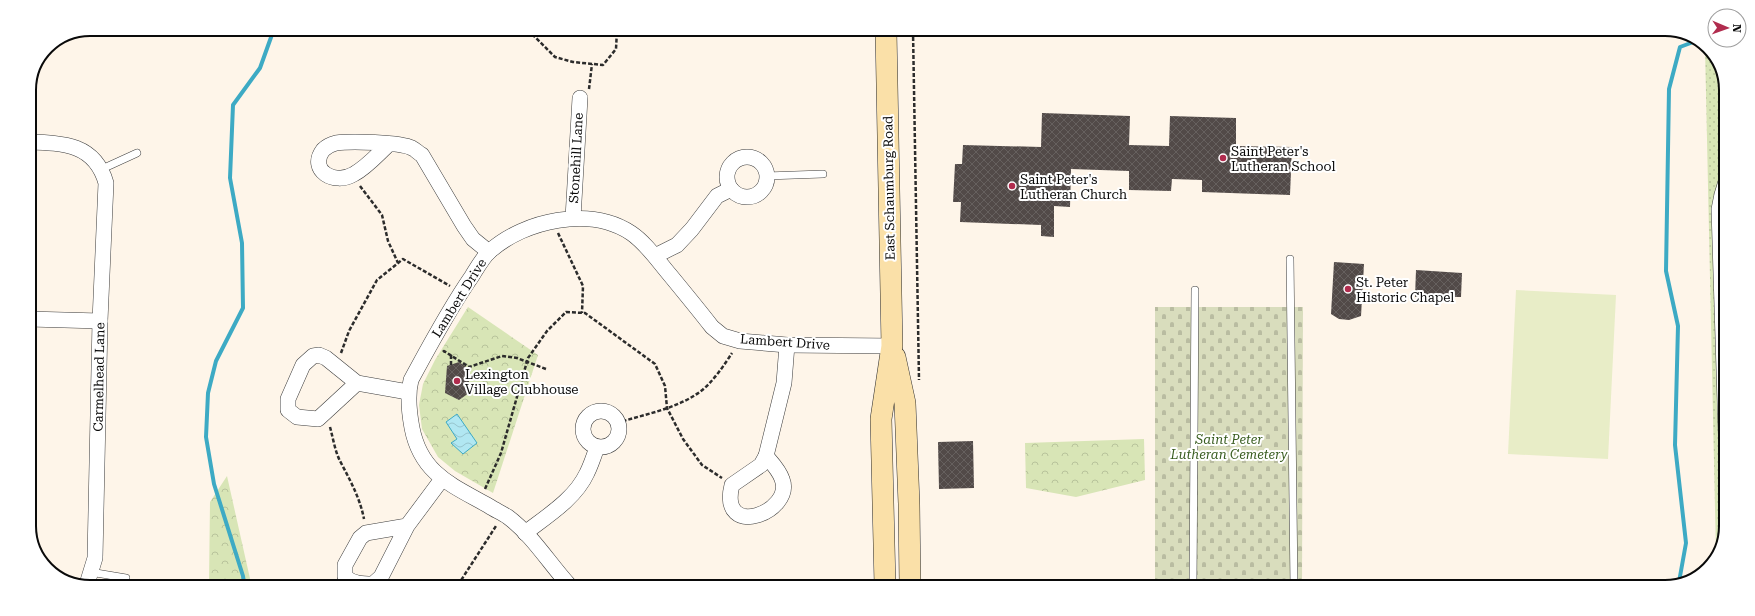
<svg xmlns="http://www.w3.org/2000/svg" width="1755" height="616" font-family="'Roboto Serif',serif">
<defs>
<pattern id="grass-dots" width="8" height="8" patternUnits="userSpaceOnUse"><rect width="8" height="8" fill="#d8e5b6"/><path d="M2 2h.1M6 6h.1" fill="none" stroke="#b8c39b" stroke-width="1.8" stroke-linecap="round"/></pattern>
<pattern id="cemetery-stones" width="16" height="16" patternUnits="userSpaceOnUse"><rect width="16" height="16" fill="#d9ddbd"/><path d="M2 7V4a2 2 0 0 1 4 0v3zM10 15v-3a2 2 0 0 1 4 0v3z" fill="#b9bca1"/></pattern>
<pattern id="park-crowns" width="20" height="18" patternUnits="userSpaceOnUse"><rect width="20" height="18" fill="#d8e5b6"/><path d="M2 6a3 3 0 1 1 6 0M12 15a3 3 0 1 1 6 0" fill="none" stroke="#b8c39b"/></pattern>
<pattern id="water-waves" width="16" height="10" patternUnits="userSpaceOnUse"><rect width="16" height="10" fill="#b1e7f2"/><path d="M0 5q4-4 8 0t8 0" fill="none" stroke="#97c5ce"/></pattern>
<pattern id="building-cross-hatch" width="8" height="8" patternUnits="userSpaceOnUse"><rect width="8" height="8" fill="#524a48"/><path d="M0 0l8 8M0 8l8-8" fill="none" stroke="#66605e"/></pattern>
</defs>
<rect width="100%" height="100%" fill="#fef5e9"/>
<path fill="url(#grass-dots)" d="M 1705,47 L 1713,53 L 1726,86 L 1723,545 L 1716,554 Z"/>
<path fill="url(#cemetery-stones)" d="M 1155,307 L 1303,307 L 1302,586 L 1155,586 Z"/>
<g fill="url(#park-crowns)">
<path d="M 256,29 L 333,29 L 333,33 L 256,34 Z"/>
<path d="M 468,307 L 538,355 L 493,493 L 455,471 L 438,457 L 422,429 L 419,405 L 423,384 L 435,360 Z"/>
<path d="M 1144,439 L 1145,480 L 1076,497 L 1026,488 L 1025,443 Z"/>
<path d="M 227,476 L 251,583 L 252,584 L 209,584 L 210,502 Z"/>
</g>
<path fill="#e8edc7" d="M 1516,290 L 1616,295 L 1608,459 L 1508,454 Z"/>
<path fill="url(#water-waves)" stroke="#3daac4" d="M 457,414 L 477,443 L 463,454 L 451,443 L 457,439 L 446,422 Z"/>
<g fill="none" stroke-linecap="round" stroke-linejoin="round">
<g stroke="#3daac4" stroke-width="4">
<path d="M 1679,582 L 1686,543 L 1675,445 L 1678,326 L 1666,271 L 1669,89 L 1680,47 L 1696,41"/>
<path d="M 244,584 L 243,576 L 214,484 L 206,437 L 208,393 L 216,361 L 243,308 L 242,243 L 230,178 L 233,105 L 260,68 L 274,29"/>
</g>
</g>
<g fill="url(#building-cross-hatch)">
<path d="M 1042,113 L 1130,116 L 1129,145 L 1169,146 L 1170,116 L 1236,118 L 1236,146 L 1292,147 L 1290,195 L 1202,192 L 1202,180 L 1172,179 L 1171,191 L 1129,190 L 1129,171 L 1071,169 L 1070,207 L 1054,206 L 1054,237 L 1041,236 L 1041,225 L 960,222 L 961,202 L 953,202 L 955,164 L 962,164 L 963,145 L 1041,147 Z"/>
<path d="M 1334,262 L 1364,264 L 1361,316 L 1349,320 L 1339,319 L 1331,314 Z"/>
<path d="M 1416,270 L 1462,273 L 1461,297 L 1415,297 Z"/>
<path d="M 459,362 L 469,369 L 469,393 L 459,400 L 445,393 L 447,366 Z"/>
<path d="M 973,441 L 974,488 L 939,489 L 938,442 Z"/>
</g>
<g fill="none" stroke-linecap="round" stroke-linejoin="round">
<defs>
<g id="lane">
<path d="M 1720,70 L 1726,94"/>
<path d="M 102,169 L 137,153"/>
<path d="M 766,176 L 823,174"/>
<path d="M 1290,259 L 1294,586"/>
<path d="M 1723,467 L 1715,209 L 1718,194 L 1725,171"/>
<path d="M 90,572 L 126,578"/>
<path d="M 1193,586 L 1195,290"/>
</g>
<g id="street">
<path d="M 29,142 C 64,143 95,144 106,183 L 100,321 L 95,558 L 87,584"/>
<path d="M 389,144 C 378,154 367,167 354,174 C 334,186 308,170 323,150 C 326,147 332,144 336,143 C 350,141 400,142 412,148 C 415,149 418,153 422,155 L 464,226 L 473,239 L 489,252"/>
<circle cx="747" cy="177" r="20"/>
<path d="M 573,218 L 580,98"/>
<path d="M 655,256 L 677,245 L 692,229 L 717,196 L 731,189"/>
<path d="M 29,319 L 100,321"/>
<path d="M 357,383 L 318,419 L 297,417 L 288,410 L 288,399 L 303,365 L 313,356 L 319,355 L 326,358 L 357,383 L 408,392"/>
<circle cx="601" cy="429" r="18"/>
<path d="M 766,456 C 772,463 779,470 782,479 C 795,512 718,541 732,485 L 761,465 Z"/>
<path d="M 766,456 L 784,383 L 787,345"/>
<path d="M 407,526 L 366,533 L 360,538 L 345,565 L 345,577 C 354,584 362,584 373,584 L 381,577 L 407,526 L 442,479"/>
<path d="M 525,533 C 547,516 575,499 587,473 C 591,465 594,456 597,447"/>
<path d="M 569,585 C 549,563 532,535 508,517 C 502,513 495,510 489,506 C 452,485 421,474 412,428 C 409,412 407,396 411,380 C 430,345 449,309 472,276 C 477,268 483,257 490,251 C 525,220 590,206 631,233 C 646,243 658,261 670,275 C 684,292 698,309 712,327 L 723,336 L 740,341 L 787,345 L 892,346"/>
</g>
<g id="secondary">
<path d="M 895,357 L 905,403 L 909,504 L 910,585"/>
<path d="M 885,585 L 881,419 L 892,346 L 886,31"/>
</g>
</defs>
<use href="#lane" stroke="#3d3d3d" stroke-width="8"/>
<use href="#street" stroke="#3d3d3d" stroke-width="16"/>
<use href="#secondary" stroke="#2c2c2c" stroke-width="22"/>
<g stroke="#2c2c2c" stroke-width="2.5" stroke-dasharray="4 2" stroke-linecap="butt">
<path d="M 528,30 L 555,57 L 573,62 L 603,65 L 616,49 L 617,30"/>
<path d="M 913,31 L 919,380"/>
<path d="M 589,89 L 592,64"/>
<path d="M 360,186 L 382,215 L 388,241 L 398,263"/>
<path d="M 558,233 L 583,286 L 582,313"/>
<path d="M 443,352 L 444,351 L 469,367 L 502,356 L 517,358 L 546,369"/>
<path d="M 341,353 L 349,331 L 377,280 L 403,259 L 450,286"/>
<path d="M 451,365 L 451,355"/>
<path d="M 617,423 C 645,414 677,409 701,391 C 712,383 725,364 732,353"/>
<path d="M 330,427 C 333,438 335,451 340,461 C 350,480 360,498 364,519"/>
<path d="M 485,489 L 501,453 L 528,358 L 547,331 L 566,312 L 585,313 L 655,364 L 665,386 L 667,408 L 683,439 L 702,465 L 722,478"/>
<path d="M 458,585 L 496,526"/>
</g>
<use href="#lane" stroke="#fff" stroke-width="7"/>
<use href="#street" stroke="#fff" stroke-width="15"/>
<use href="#secondary" stroke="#fae0a8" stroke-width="21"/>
</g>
<g fill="#b12c4e" stroke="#fff" stroke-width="1.5">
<circle cx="1223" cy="158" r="4"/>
<circle cx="1012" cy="186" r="4"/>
<circle cx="1348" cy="289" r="4"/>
<circle cx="457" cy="381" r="4"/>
</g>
<g text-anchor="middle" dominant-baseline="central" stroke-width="4" stroke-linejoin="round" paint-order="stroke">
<g font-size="13" fill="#0a0a0a" stroke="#fff" text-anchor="start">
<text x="1231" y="151">Saint Peter's<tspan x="1231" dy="15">Lutheran School</tspan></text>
<text x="1020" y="179">Saint Peter's<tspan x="1020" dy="15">Lutheran Church</tspan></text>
<text x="1356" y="282">St. Peter<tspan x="1356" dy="15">Historic Chapel</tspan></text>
<text x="465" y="374">Lexington<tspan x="465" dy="15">Village Clubhouse</tspan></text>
</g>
<g font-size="13" fill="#0a0a0a" stroke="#fff">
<text transform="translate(576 158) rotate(-87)">Stonehill Lane</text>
<text transform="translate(889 188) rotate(-91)">East Schaumburg Road</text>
<text transform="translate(459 298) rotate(-58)">Lambert Drive</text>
<text transform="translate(785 342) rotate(4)">Lambert Drive</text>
<text transform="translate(99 377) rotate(-89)">Carmelhead Lane</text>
</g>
<g font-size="13" font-style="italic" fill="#395d20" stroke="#fff">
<text x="1229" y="439">Saint Peter<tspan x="1229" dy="15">Lutheran Cemetery</tspan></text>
</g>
</g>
<path d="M0 0H1755V616H0ZM90 36H1665A54 54 0 0 1 1719 90V526A54 54 0 0 1 1665 580H90A54 54 0 0 1 36 526V90A54 54 0 0 1 90 36Z" fill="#fff" fill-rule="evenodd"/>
<path fill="none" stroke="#0a0a0a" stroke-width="2" d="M90 36H1665A54 54 0 0 1 1719 90V526A54 54 0 0 1 1665 580H90A54 54 0 0 1 36 526V90A54 54 0 0 1 90 36Z"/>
<g transform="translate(1727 28) rotate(92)"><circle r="19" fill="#ffffff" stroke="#9d9d9d"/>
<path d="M0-3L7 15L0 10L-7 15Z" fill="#b12c4e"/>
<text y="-6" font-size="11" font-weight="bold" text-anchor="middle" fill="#0a0a0a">N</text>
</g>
</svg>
